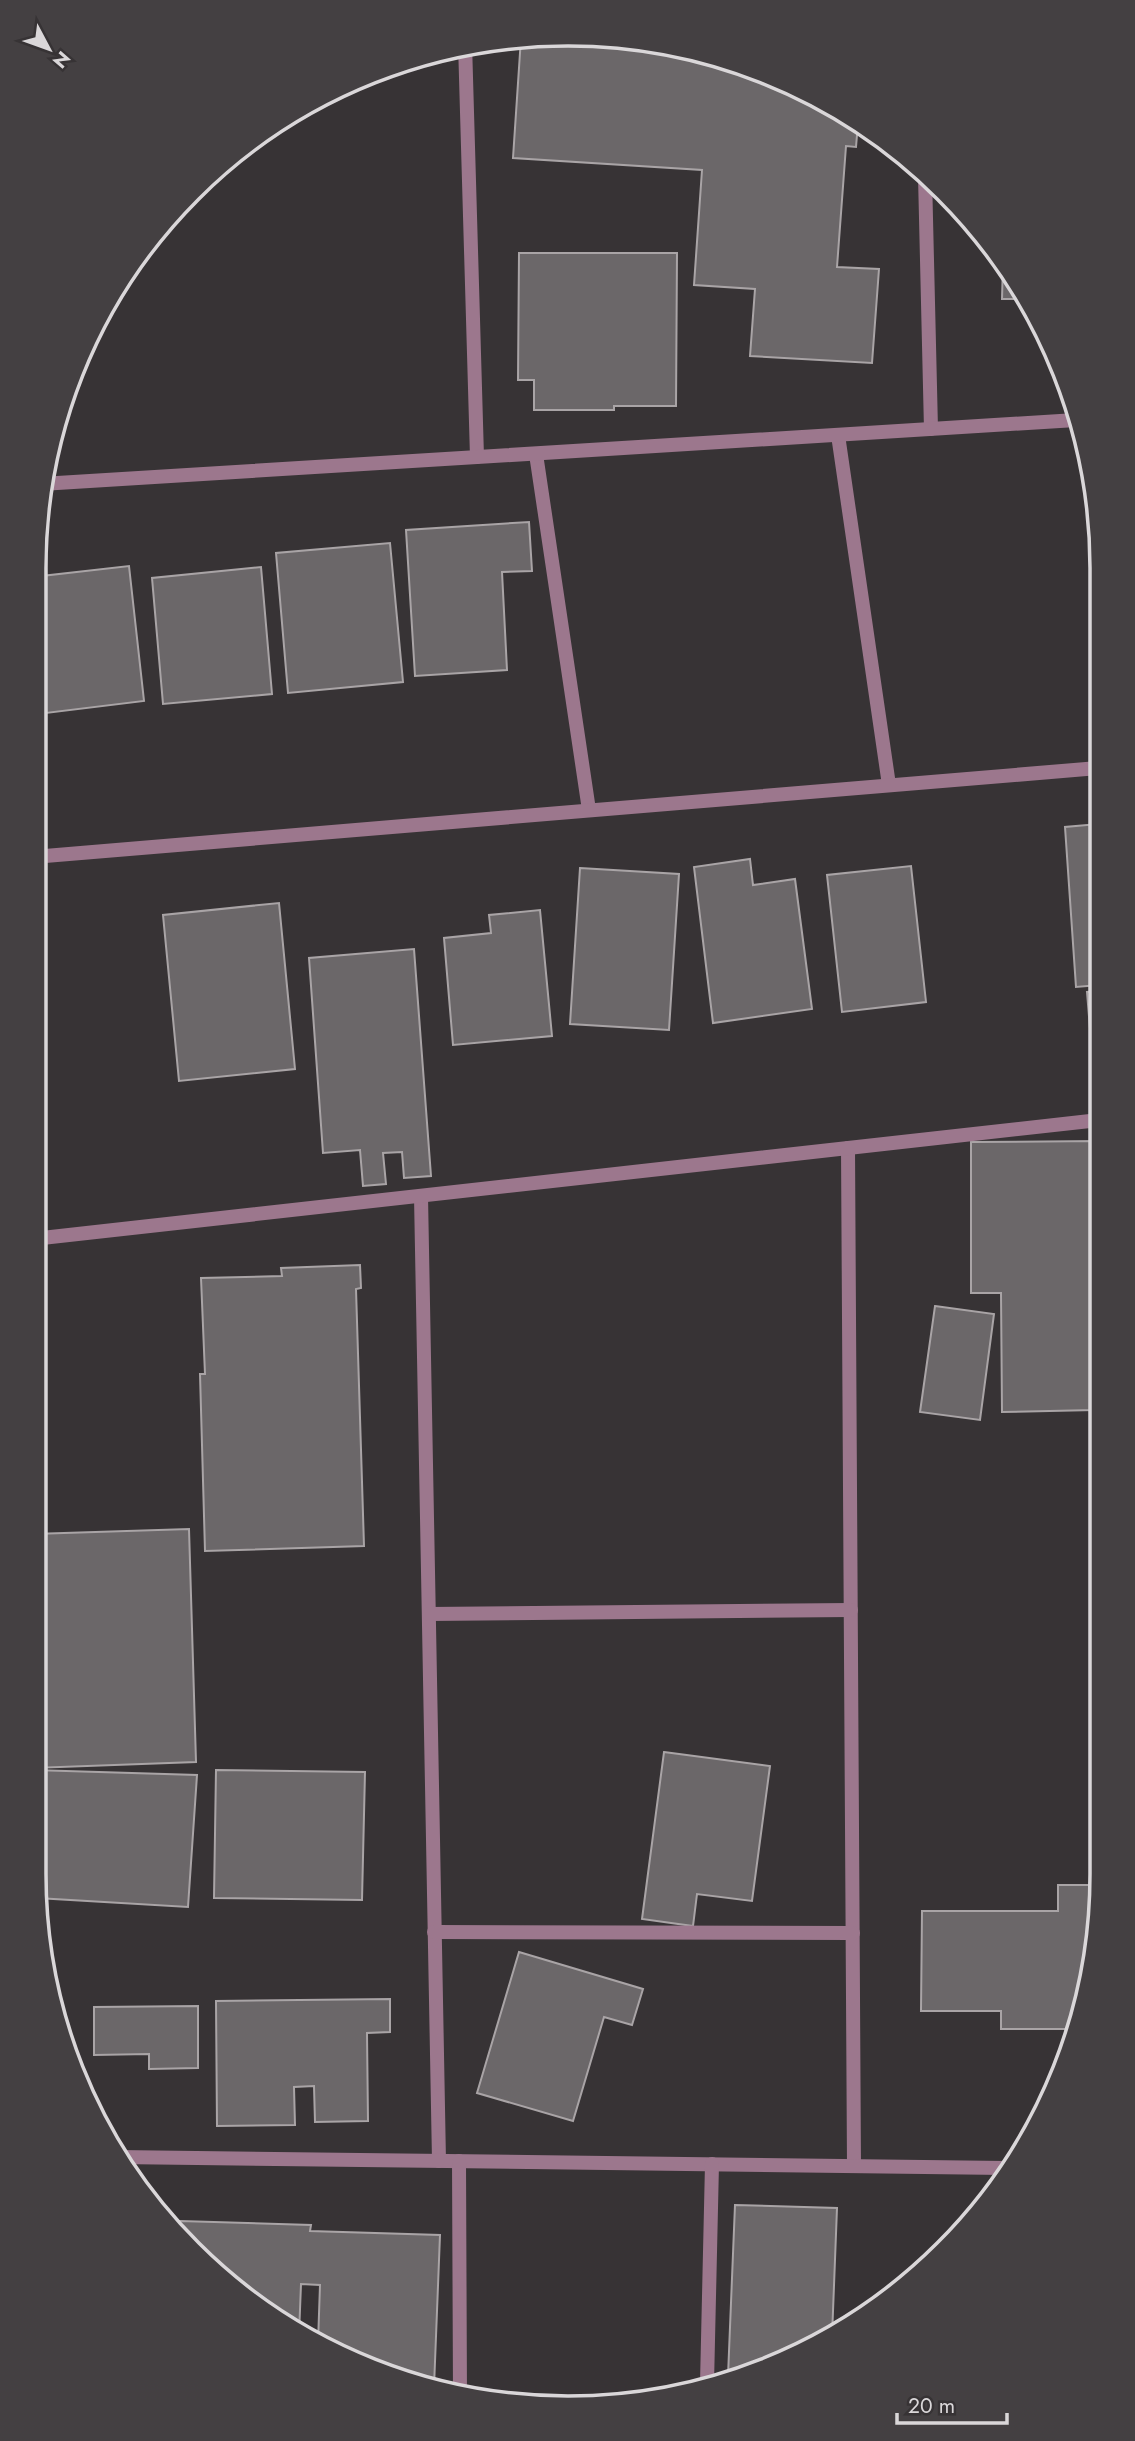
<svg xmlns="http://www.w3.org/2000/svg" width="1135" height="2441" font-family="Jost,sans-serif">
<rect width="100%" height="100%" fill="#373335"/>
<g fill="#6b6769" stroke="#a9a4a6" stroke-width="2">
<path d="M 567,33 L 671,43 L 772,74 L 858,123 L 856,147 L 846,146 L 837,267 L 879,269 L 872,363 L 750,356 L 755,289 L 694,285 L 702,170 L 513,158 L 521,38 Z"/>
<path d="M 519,253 L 677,253 L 676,406 L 614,406 L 614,410 L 534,410 L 534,380 L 518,380 Z"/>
<path d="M 1003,263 L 1024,299 L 1002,299 Z"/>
<path d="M 529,522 L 532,571 L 502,572 L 507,670 L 415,676 L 406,530 Z"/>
<path d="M 390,543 L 403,682 L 288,693 L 276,553 Z"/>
<path d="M 129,566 L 144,701 L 38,714 L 33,675 L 33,577 Z"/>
<path d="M 261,567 L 272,694 L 163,704 L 152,578 Z"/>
<path d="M 1098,824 L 1099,985 L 1076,987 L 1065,827 Z"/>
<path d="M 750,859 L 753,885 L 795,879 L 812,1009 L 713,1023 L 694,867 Z"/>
<path d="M 911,866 L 926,1002 L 842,1012 L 827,875 Z"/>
<path d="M 580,868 L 679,874 L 669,1030 L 570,1024 Z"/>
<path d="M 279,903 L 295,1069 L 179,1081 L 163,915 Z"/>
<path d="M 540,910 L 552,1036 L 453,1045 L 444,938 L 491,933 L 489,915 Z"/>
<path d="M 414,949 L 431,1176 L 404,1178 L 402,1152 L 383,1153 L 386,1184 L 363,1186 L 360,1150 L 323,1153 L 309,958 Z"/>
<path d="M 1099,991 L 1099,1052 L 1092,1053 L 1087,992 Z"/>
<path d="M 1099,1141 L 1100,1293 L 1093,1293 L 1094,1410 L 1002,1412 L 1001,1293 L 971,1293 L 971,1142 Z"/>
<path d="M 360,1265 L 361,1288 L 356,1289 L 364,1546 L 205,1551 L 200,1374 L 205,1374 L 201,1278 L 282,1276 L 281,1268 Z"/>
<path d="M 935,1306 L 994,1314 L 980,1420 L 920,1412 Z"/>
<path d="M 189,1529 L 196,1762 L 33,1768 L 33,1534 Z"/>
<path d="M 664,1752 L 770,1766 L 752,1901 L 697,1894 L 693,1926 L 642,1919 Z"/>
<path d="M 33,1770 L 197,1775 L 188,1907 L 37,1898 L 33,1874 Z"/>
<path d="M 216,1770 L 365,1772 L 362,1900 L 214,1898 Z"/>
<path d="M 1058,1885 L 1101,1885 L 1091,1978 L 1076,2029 L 1001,2029 L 1001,2011 L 921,2011 L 922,1911 L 1058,1911 Z"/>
<path d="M 519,1952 L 643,1989 L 632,2025 L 604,2017 L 573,2121 L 477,2093 Z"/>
<path d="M 390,1999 L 390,2032 L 367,2033 L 368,2121 L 315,2122 L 314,2086 L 294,2087 L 295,2125 L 217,2126 L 216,2001 Z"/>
<path d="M 198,2006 L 198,2068 L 149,2069 L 149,2054 L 94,2055 L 94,2007 Z"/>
<path d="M 735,2205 L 837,2208 L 832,2337 L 728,2376 Z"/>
<path d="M 180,2221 L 311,2225 L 310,2231 L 440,2235 L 434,2387 L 318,2343 L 320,2285 L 301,2284 L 299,2335 L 179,2237 Z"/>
</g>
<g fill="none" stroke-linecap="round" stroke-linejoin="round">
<g stroke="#9c778d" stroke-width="14">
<path d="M 465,43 L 477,457"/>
<path d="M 925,176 L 931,429"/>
<path d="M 838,435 L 889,785"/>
<path d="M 536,454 L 589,810"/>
<path d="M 41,484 L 1076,420"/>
<path d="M 33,857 L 1098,768"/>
<path d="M 848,1148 L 854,2166"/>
<path d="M 421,1196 L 439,2161"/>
<path d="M 33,1239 L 1099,1120"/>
<path d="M 429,1614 L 851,1610"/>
<path d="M 434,1932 L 853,1933"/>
<path d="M 117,2157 L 1005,2168"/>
<path d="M 459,2161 L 460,2396"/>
<path d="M 707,2384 L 712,2164"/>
</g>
</g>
<path d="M0 0H1135V2441H0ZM568 46H568A522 522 0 0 1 1090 568V1874A522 522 0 0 1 568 2396H568A522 522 0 0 1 46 1874V568A522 522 0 0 1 568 46Z" fill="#444042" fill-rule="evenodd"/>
<path fill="none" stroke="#dad7d9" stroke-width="3.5" d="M568 46H568A522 522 0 0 1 1090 568V1874A522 522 0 0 1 568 2396H568A522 522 0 0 1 46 1874V568A522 522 0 0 1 568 46Z"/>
<g transform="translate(49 49) rotate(131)" stroke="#373335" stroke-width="5" paint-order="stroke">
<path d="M0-5L12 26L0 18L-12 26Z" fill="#dad7d9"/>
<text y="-10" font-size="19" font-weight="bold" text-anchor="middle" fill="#dad7d9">N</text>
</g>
<path d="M897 2413v10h110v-10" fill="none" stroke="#dad7d9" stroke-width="3.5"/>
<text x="908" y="2413" font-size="21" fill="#dad7d9" stroke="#373335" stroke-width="5" paint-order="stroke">20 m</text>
</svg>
